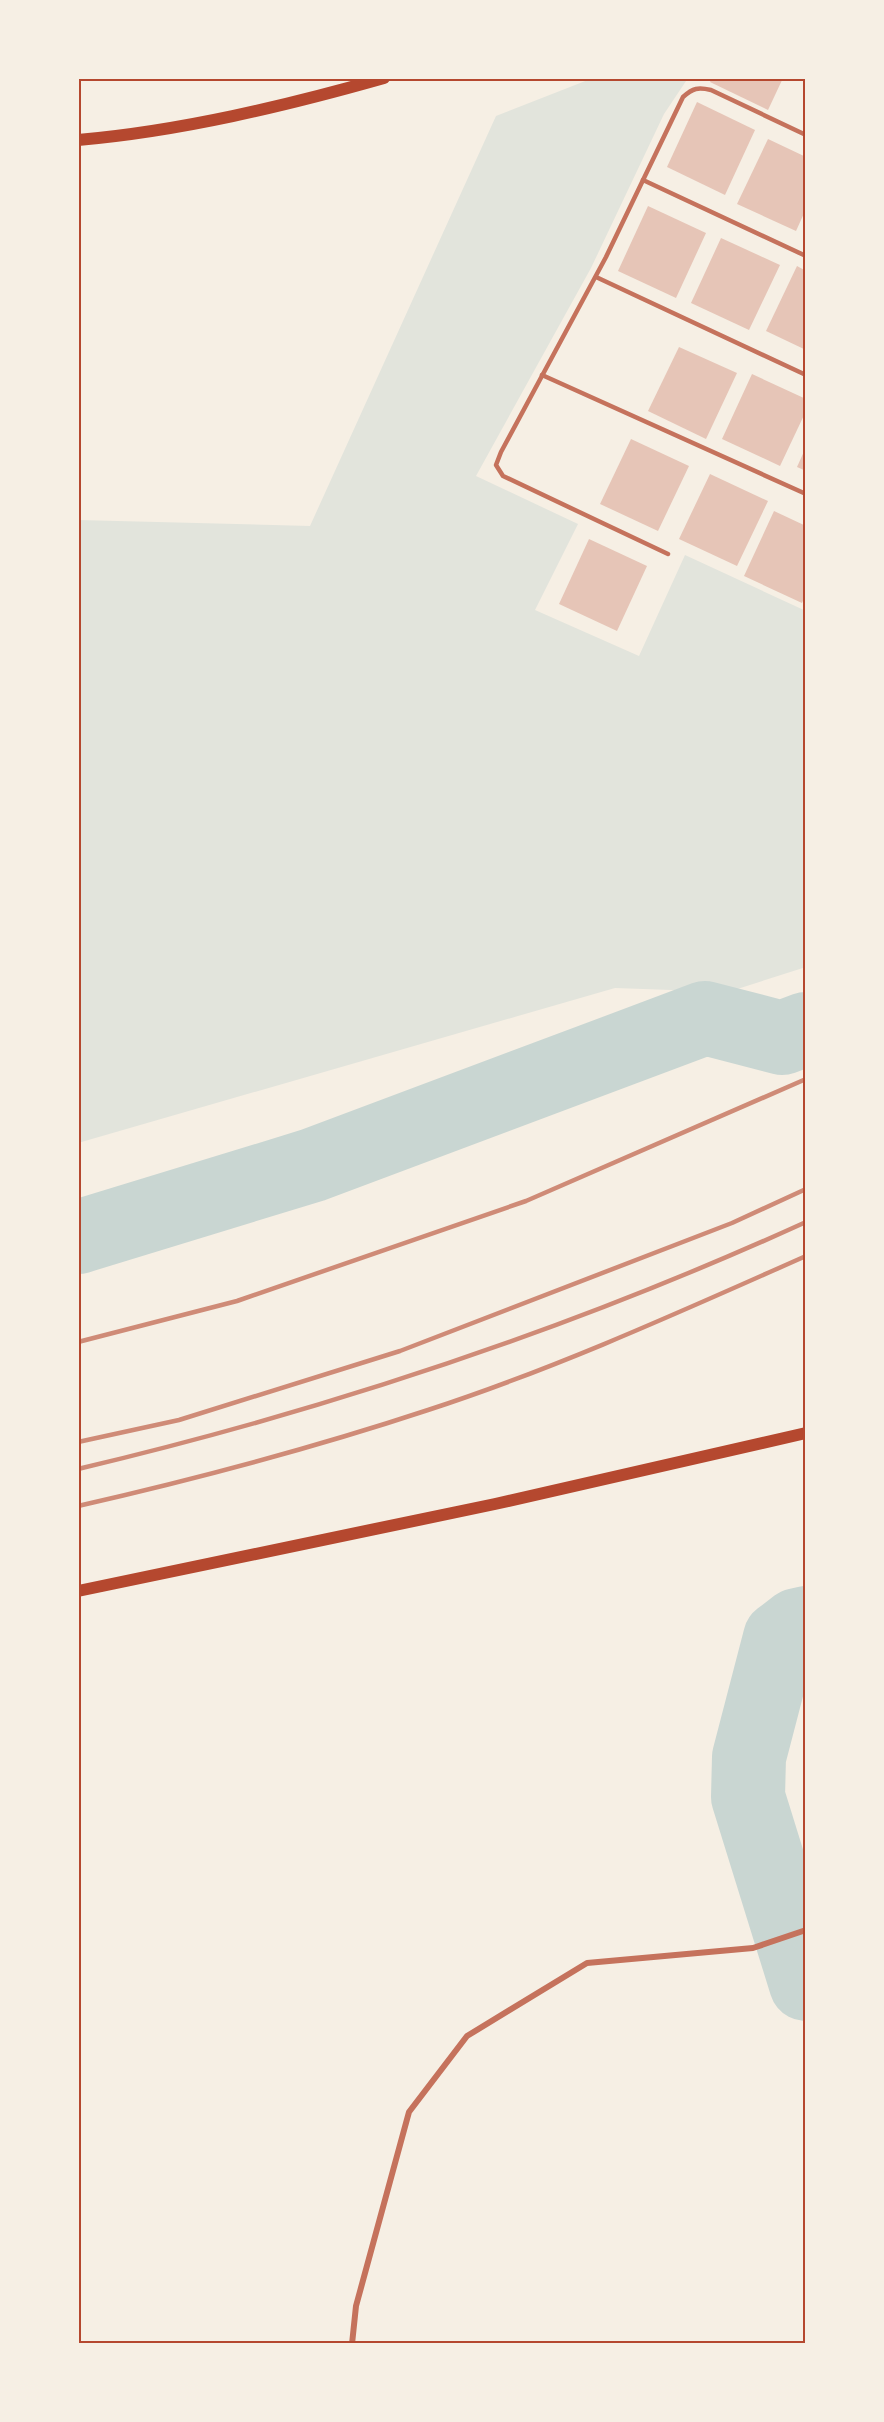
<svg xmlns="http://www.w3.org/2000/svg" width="884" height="2422" font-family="'PT Sans',sans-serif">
<rect width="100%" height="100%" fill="#f6efe4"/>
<path fill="#e2e4dc" d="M 593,78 L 688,78 L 664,114 L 591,268 L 476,476 L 578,524 L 535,610 L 639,656 L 685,555 L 806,611 L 806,967 L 728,992 L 615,988 L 78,1143 L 78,520 L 310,526 L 496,116 Z"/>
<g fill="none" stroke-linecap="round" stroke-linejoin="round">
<g stroke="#c9d6d2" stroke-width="74">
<path d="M 78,1237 L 313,1165 L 705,1018 L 782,1038 L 806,1029"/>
<path d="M 806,1623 L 797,1625 L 780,1638 L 749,1757 L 748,1797 L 806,1984"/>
</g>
</g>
<g fill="#e6c5b7">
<path d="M 712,78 L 783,78 L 768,110 L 710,82 Z"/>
<path d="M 697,102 L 755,130 L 725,195 L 667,167 Z"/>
<path d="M 768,139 L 806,157 L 806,209 L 796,231 L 737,204 Z"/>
<path d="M 648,206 L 706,233 L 676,298 L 618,271 Z"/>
<path d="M 721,238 L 780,265 L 749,330 L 691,303 Z"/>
<path d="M 797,266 L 806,271 L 806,350 L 766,331 Z"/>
<path d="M 679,347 L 737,373 L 706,439 L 648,411 Z"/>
<path d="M 752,374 L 806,399 L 806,411 L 780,466 L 722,439 Z"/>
<path d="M 631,439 L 689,466 L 658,531 L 600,504 Z"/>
<path d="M 806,447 L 806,471 L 797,467 Z"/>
<path d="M 710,474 L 768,501 L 737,566 L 679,539 Z"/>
<path d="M 774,511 L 806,526 L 806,594 L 802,603 L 744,576 Z"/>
<path d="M 589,539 L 647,566 L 617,631 L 559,604 Z"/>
</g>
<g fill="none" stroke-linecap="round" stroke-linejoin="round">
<g stroke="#c5725c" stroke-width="4.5">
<path d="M 643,180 L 806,256"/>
<path d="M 596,277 L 806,375"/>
<path d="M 542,375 L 806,494"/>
<path d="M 668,554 L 503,476 L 496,465 L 501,452 L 606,257 L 683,97 C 693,88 698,87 711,90 L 806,135"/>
</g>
<path stroke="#c5725c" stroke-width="6" d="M 352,2344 L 356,2306 L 409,2112 L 467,2036 L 587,1963 L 753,1948 L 806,1930"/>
<g stroke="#b5482f" stroke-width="12">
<path d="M 78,140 C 181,131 285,106 384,78"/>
<path d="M 78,1591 L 495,1504 L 806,1433"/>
</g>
<g stroke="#cf8b77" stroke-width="4.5">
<path d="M 78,1342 L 237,1301 L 526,1201 L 806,1079"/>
<path d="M 78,1442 L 179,1420 L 400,1351 L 732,1223 L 806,1189"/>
<path d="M 78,1469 C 327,1410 573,1328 806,1222"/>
<path d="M 78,1506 C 196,1479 313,1448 428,1410 C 557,1368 682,1311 806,1256"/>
</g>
</g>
<rect width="884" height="2422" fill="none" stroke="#f6efe4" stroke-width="159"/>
<rect x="80" y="80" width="724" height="2262" fill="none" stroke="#b5482f" stroke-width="2"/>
</svg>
